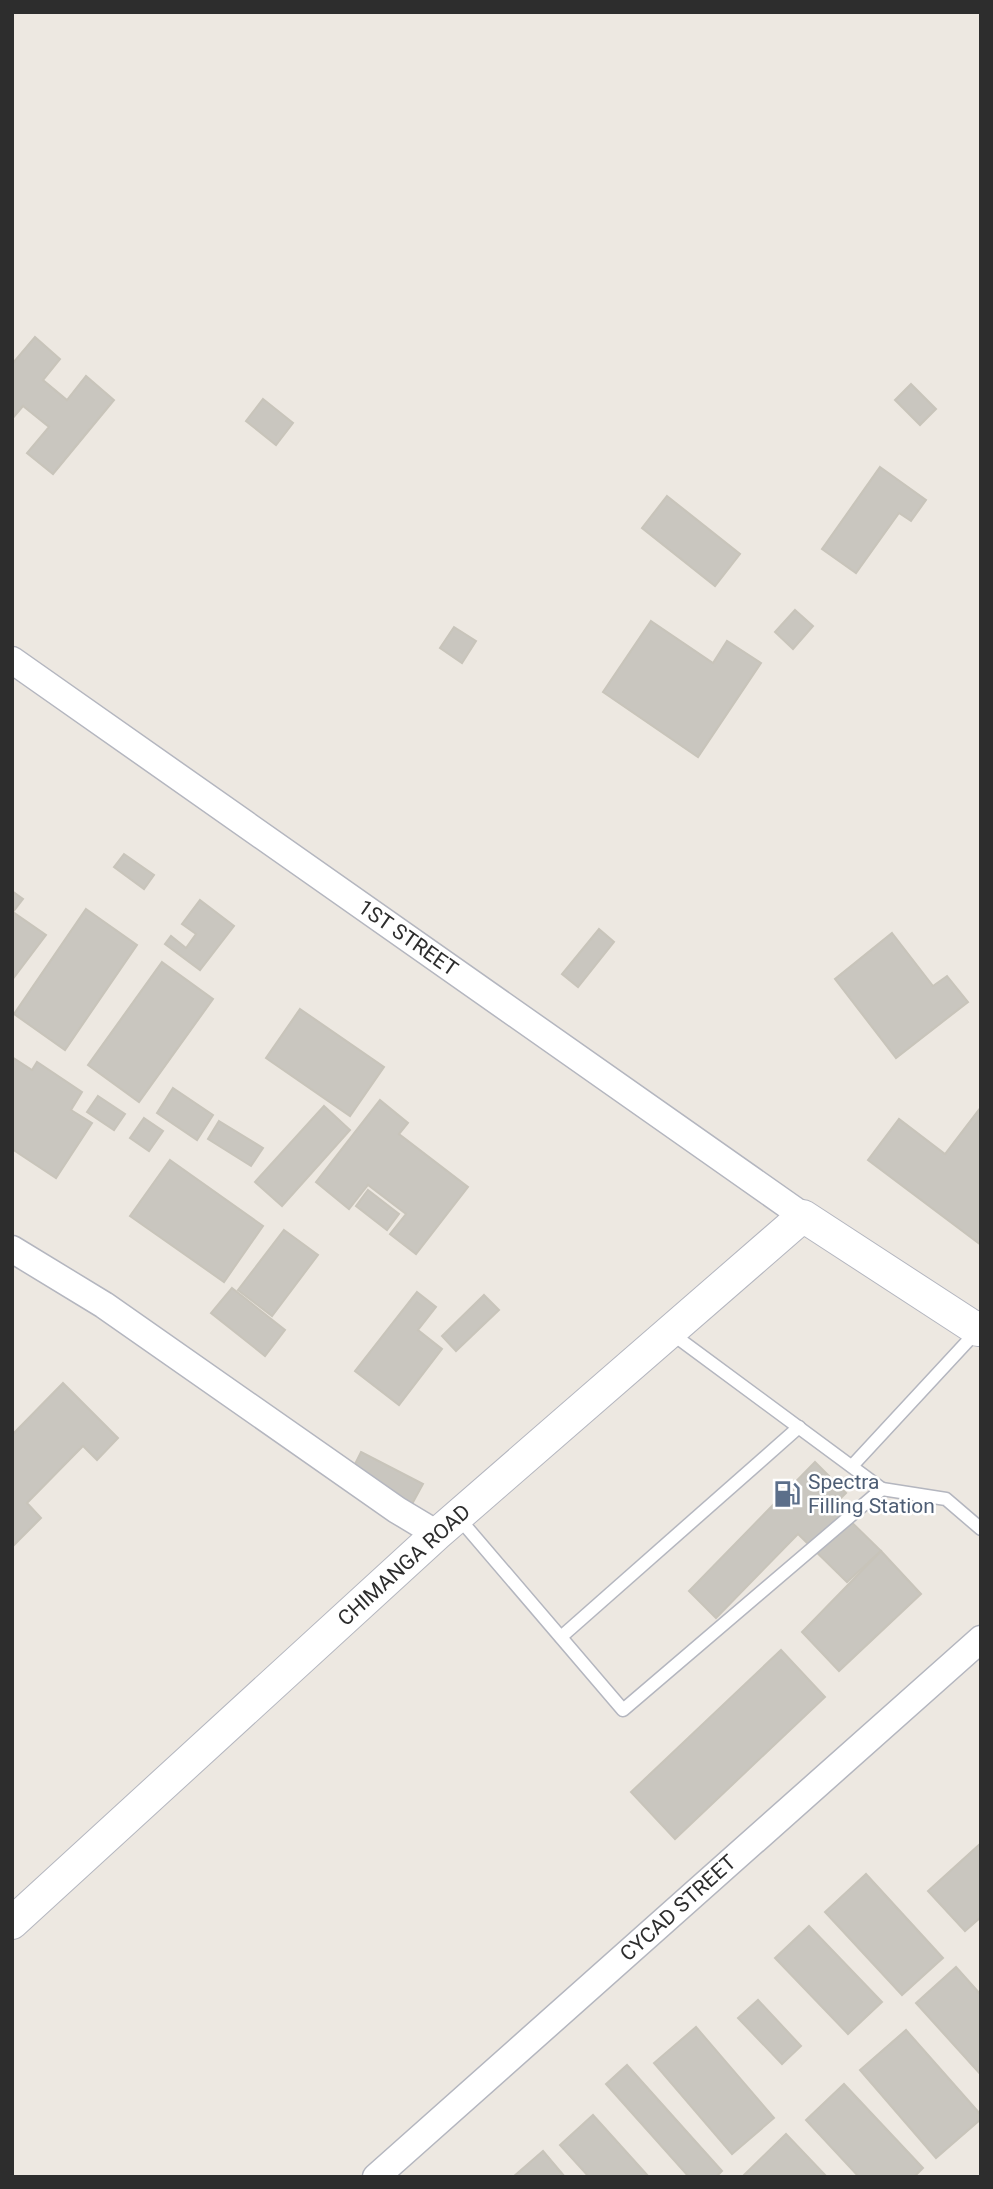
<svg xmlns="http://www.w3.org/2000/svg" width="993" height="2189" font-family="Roboto,sans-serif">
<rect width="100%" height="100%" fill="#ede8e1"/>
<g fill="#c9c6bf" stroke="#c8c4ba" stroke-width="2">
<path d="M 35,337 L 60,359 L 43,380 L 67,400 L 86,376 L 114,400 L 53,474 L 27,453 L 49,427 L 23,406 L 12,419 L 12,364 Z"/>
<path d="M 911,384 L 936,409 L 920,425 L 895,400 Z"/>
<path d="M 263,399 L 293,423 L 276,445 L 246,421 Z"/>
<path d="M 880,467 L 926,500 L 911,521 L 899,513 L 856,573 L 822,549 Z"/>
<path d="M 667,496 L 740,554 L 715,586 L 642,528 Z"/>
<path d="M 795,610 L 813,626 L 793,649 L 775,632 Z"/>
<path d="M 651,621 L 713,663 L 727,641 L 761,663 L 698,757 L 603,692 Z"/>
<path d="M 454,627 L 476,641 L 462,663 L 440,648 Z"/>
<path d="M 124,854 L 154,875 L 144,889 L 114,867 Z"/>
<path d="M 12,891 L 23,899 L 13,912 L 46,935 L 12,980 Z"/>
<path d="M 200,900 L 234,926 L 200,970 L 165,944 L 171,936 L 186,948 L 196,934 L 182,924 Z"/>
<path d="M 86,909 L 137,945 L 65,1050 L 14,1014 Z"/>
<path d="M 599,929 L 614,942 L 578,987 L 562,974 Z"/>
<path d="M 892,933 L 933,986 L 947,976 L 968,1002 L 896,1058 L 835,979 Z"/>
<path d="M 162,962 L 213,999 L 139,1102 L 88,1065 Z"/>
<path d="M 300,1009 L 384,1067 L 350,1116 L 266,1058 Z"/>
<path d="M 12,1057 L 32,1070 L 37,1062 L 82,1092 L 71,1110 L 92,1123 L 56,1178 L 12,1149 Z"/>
<path d="M 173,1088 L 213,1115 L 197,1140 L 157,1113 Z"/>
<path d="M 98,1096 L 125,1114 L 114,1130 L 87,1112 Z"/>
<path d="M 380,1100 L 408,1123 L 399,1134 L 468,1187 L 416,1254 L 390,1234 L 406,1214 L 368,1185 L 349,1209 L 316,1182 Z"/>
<path d="M 324,1106 L 350,1130 L 282,1206 L 255,1182 Z"/>
<path d="M 981,1107 L 981,1245 L 868,1160 L 899,1119 L 945,1154 Z"/>
<path d="M 144,1118 L 163,1131 L 149,1151 L 130,1138 Z"/>
<path d="M 219,1121 L 263,1148 L 251,1166 L 208,1139 Z"/>
<path d="M 170,1160 L 263,1226 L 224,1282 L 130,1216 Z"/>
<path d="M 368,1190 L 399,1214 L 387,1230 L 356,1206 Z"/>
<path d="M 284,1230 L 318,1255 L 272,1316 L 238,1290 Z"/>
<path d="M 232,1288 L 285,1330 L 265,1356 L 211,1313 Z"/>
<path d="M 417,1292 L 436,1307 L 418,1330 L 442,1349 L 399,1405 L 355,1371 Z"/>
<path d="M 484,1295 L 499,1310 L 456,1351 L 442,1336 Z"/>
<path d="M 63,1383 L 118,1438 L 97,1460 L 83,1446 L 27,1503 L 41,1518 L 12,1547 L 12,1435 Z"/>
<path d="M 361,1452 L 423,1484 L 411,1506 L 350,1474 Z"/>
<path d="M 815,1462 L 846,1493 L 834,1505 L 881,1551 L 847,1582 L 798,1534 L 716,1618 L 689,1591 Z"/>
<path d="M 881,1551 L 921,1594 L 839,1671 L 802,1632 Z"/>
<path d="M 781,1650 L 825,1697 L 675,1839 L 631,1792 Z"/>
<path d="M 981,1843 L 981,1917 L 965,1931 L 928,1891 Z"/>
<path d="M 866,1874 L 943,1958 L 902,1995 L 825,1912 Z"/>
<path d="M 809,1926 L 882,2002 L 848,2034 L 775,1958 Z"/>
<path d="M 956,1967 L 981,1995 L 981,2075 L 916,2003 Z"/>
<path d="M 758,2000 L 801,2046 L 782,2064 L 738,2018 Z"/>
<path d="M 696,2027 L 774,2118 L 732,2154 L 654,2063 Z"/>
<path d="M 906,2030 L 981,2115 L 981,2119 L 936,2158 L 860,2070 Z"/>
<path d="M 627,2065 L 722,2171 L 716,2177 L 689,2177 L 606,2084 Z"/>
<path d="M 844,2084 L 923,2168 L 914,2177 L 859,2177 L 806,2120 Z"/>
<path d="M 593,2115 L 649,2177 L 589,2177 L 560,2145 Z"/>
<path d="M 786,2134 L 827,2177 L 746,2177 L 744,2175 Z"/>
<path d="M 543,2151 L 565,2177 L 513,2177 Z"/>
</g>
<g fill="none" stroke-linecap="round" stroke-linejoin="round">
<defs>
<g id="service">
<path d="M 852,1466 L 978,1330"/>
<path d="M 882,1489 L 946,1499 L 981,1529"/>
<path d="M 457,1516 L 623,1710 L 882,1489 L 671,1333"/>
<path d="M 561,1637 L 799,1427"/>
</g>
<g id="minor">
<path d="M 12,660 L 803,1216"/>
<path d="M 12,1249 L 104,1305 L 397,1510 L 437,1534"/>
<path d="M 376,2177 L 981,1639"/>
</g>
<path id="tertiary" d="M 12,1923 L 437,1534 L 803,1216 L 978,1330 L 981,1327"/>
</defs>
<use href="#service" stroke="#b4b6bf" stroke-width="15"/>
<use href="#minor" stroke="#b4b6bf" stroke-width="29"/>
<use href="#tertiary" stroke="#b4b6bf" stroke-width="34"/>
<use href="#service" stroke="#fff" stroke-width="12"/>
<use href="#minor" stroke="#fff" stroke-width="26"/>
<use href="#tertiary" stroke="#fff" stroke-width="32"/>
</g>
<defs>
<symbol id="fuel-bare" viewBox="-9 -9 18 18"><path d="M-5.5-6h7V0h2V4h1.3V-2.5L3-4.5l.8-.8L6-3V5H2.5V1h-1V6h-7ZM-4.2-4.7v3.2H.2V-4.7Z" fill="#5c6f8a" stroke="#fff" stroke-width="2.5" paint-order="stroke"/></symbol>
</defs>
<g fill-rule="evenodd">
<use href="#fuel-bare" x="768" y="1475" width="38" height="38"/>
</g>
<g text-anchor="middle" dominant-baseline="central" stroke-width="5" stroke-linejoin="round" paint-order="stroke">
<g font-size="21" fill="#2d2d2d" stroke="#fff">
<text transform="translate(408 938) rotate(35)">1ST STREET</text>
<text transform="translate(404 1565) rotate(-42)">CHIMANGA ROAD</text>
<text transform="translate(678 1908) rotate(-42)">CYCAD STREET</text>
</g>
<g font-size="21" fill="#4e5e75" stroke="#fff" text-anchor="start">
<text x="808" y="1482">Spectra<tspan x="808" dy="24">Filling Station</tspan></text>
</g>
</g>
<rect width="993" height="2189" fill="none" stroke="#2d2d2d" stroke-width="28"/>
</svg>
